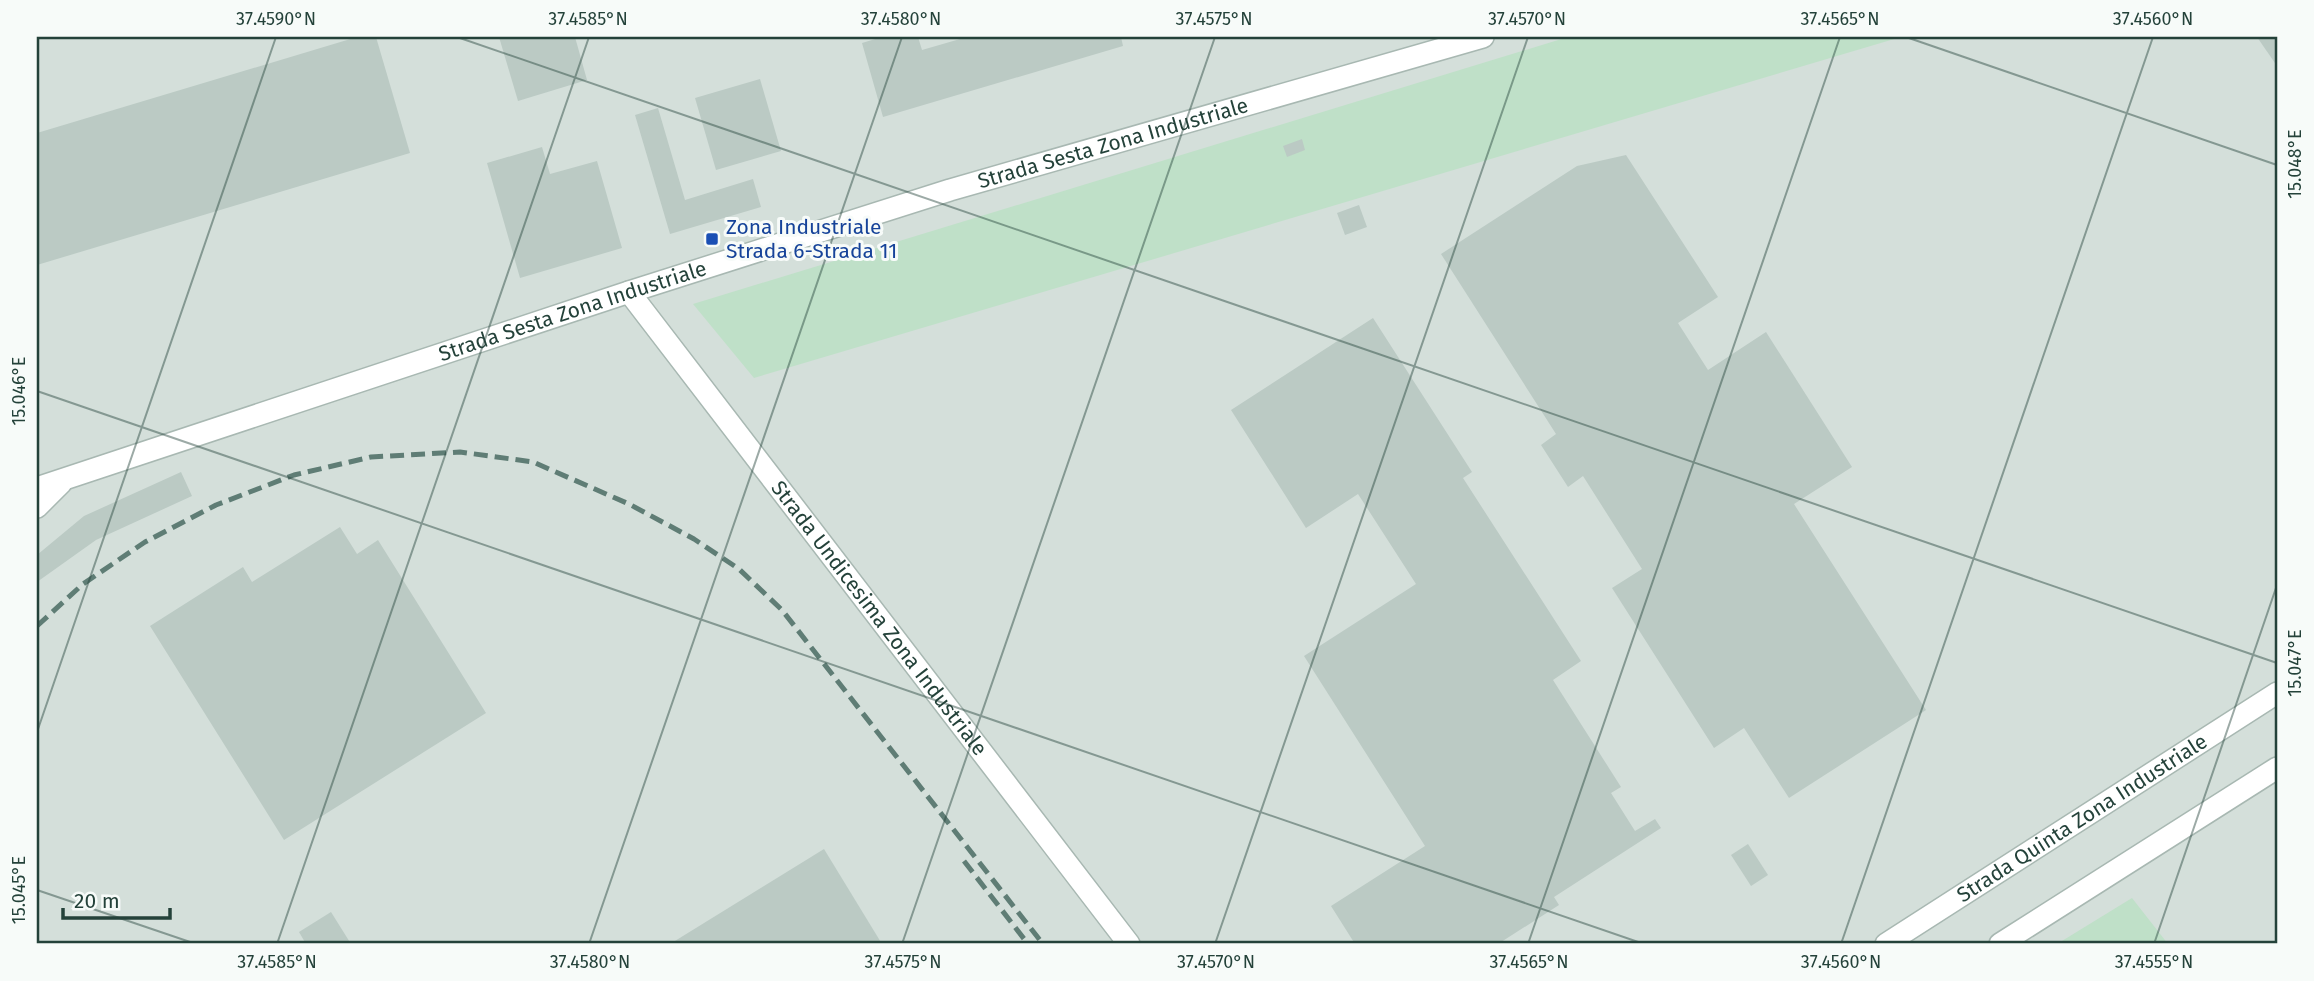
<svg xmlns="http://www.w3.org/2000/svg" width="2314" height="981" font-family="'Fira Sans',sans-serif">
<rect width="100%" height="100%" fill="#e6efeb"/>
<rect fill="#d4dfda" x="37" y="37" width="2240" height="907"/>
<g fill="#bfe0c8">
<path d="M 1568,37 L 1901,37 L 754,378 L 693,304 Z"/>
<path d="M 2132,898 L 2168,944 L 2057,944 Z"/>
</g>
<g fill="#bbcac4">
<path d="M 357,37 L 376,37 L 410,153 L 37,265 L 37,133 Z"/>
<path d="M 499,37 L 575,37 L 587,80 L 518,101 Z"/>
<path d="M 882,37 L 918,37 L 922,50 L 967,37 L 1121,37 L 1123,46 L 883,117 L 862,43 Z"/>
<path d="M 2257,37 L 2277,37 L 2277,66 Z"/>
<path d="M 760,79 L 781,151 L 716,170 L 695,98 Z"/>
<path d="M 658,108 L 685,200 L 753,179 L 761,207 L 670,234 L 635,115 Z"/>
<path d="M 1302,139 L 1305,150 L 1287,157 L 1283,146 Z"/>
<path d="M 542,147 L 550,174 L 597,161 L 622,248 L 520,278 L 487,163 Z"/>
<path d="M 1626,155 L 1718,297 L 1678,323 L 1708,370 L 1766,332 L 1852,467 L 1794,504 L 1926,710 L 1789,798 L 1744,728 L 1714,748 L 1612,588 L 1642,569 L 1583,476 L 1568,487 L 1541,445 L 1556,434 L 1441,254 L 1577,166 Z"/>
<path d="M 1359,205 L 1367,227 L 1345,235 L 1337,213 Z"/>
<path d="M 1373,318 L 1472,472 L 1463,478 L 1581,661 L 1553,680 L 1621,787 L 1611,793 L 1635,831 L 1655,819 L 1661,828 L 1554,897 L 1559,905 L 1498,944 L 1355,944 L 1331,906 L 1425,846 L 1304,656 L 1416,584 L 1358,494 L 1306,528 L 1231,410 Z"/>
<path d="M 181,472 L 192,496 L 96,540 L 37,582 L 37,555 L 84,516 Z"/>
<path d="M 340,527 L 357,554 L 378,540 L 486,713 L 284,840 L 150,626 L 243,567 L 252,582 Z"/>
<path d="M 1748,844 L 1768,875 L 1751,886 L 1731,855 Z"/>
<path d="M 824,849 L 882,944 L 670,944 Z"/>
<path d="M 331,912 L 351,944 L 306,944 L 299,932 Z"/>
</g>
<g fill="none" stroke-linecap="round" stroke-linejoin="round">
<defs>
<g id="street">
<path id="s1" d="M 629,292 L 1129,944"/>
<path id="s2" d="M 37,488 L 629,292 L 950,190 L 1483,37"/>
<path d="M 37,507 L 61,483"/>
<path id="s3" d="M 1886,944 L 2277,693"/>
<path d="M 2000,944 L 2277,768"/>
</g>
</defs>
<use href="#street" stroke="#a8b8b2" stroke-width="24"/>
<use href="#street" stroke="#fff" stroke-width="21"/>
<g stroke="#5f7d75" stroke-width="5" stroke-dasharray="14 7" stroke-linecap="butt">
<path d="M 37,626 L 83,584 L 145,542 L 216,505 L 294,475 L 371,457 L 460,452 L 533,462 L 629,504 L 694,539 L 739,569 L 782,610 L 1043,944"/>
<path d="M 964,861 L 1028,944"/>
</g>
</g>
<path fill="none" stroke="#24423a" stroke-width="2" stroke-opacity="0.45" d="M 457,37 L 2277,663M 1906,37 L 2277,165M 37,391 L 1644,944M 37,732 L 276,37M 37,890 L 196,944M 277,944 L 589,37M 589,944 L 902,37M 902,944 L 1215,37M 1215,944 L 1528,37M 1528,944 L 1840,37M 1841,944 L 2153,37M 2154,944 L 2277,585"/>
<rect fill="#1a4fb4" stroke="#f7fbf9" stroke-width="2.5" x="705" y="232" width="14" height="14" rx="3.5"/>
<g text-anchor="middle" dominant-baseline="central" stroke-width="6" stroke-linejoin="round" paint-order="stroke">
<g font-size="21" fill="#24423a" stroke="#f7fbf9">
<text stroke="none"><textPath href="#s2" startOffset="1130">Strada Sesta Zona Industriale</textPath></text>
<text stroke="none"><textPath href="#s2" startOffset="564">Strada Sesta Zona Industriale</textPath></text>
<text stroke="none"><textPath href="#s1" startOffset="411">Strada Undicesima Zona Industriale</textPath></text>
<text stroke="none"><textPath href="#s3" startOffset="233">Strada Quinta Zona Industriale</textPath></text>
</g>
<g font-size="21" fill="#164399" stroke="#f7fbf9" text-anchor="start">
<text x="726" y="227">Zona Industriale<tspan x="726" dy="24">Strada 6-Strada 11</tspan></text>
</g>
</g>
<rect width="2314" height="981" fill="none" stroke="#f7fbf9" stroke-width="77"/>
<path d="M63 908v10h107v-10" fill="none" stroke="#24423a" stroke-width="3.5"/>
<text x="74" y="908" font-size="21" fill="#24423a" stroke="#f7fbf9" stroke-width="5" paint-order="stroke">20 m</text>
<rect x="38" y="38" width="2238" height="904" fill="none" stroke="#24423a" stroke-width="2.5"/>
<g font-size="18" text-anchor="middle" fill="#24423a">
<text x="276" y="25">37.4590°N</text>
<text x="588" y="25">37.4585°N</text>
<text x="901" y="25">37.4580°N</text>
<text x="1214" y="25">37.4575°N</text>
<text x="1527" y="25">37.4570°N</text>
<text x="1840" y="25">37.4565°N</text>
<text x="2153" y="25">37.4560°N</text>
<text transform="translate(2295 164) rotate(-90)" y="6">15.048°E</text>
<text transform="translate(19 391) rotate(-90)" y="6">15.046°E</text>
<text transform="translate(2295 663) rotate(-90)" y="6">15.047°E</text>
<text transform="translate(19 890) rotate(-90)" y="6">15.045°E</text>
<text x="277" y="968">37.4585°N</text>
<text x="590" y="968">37.4580°N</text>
<text x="903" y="968">37.4575°N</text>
<text x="1216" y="968">37.4570°N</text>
<text x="1529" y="968">37.4565°N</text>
<text x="1841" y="968">37.4560°N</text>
<text x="2154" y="968">37.4555°N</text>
</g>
</svg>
